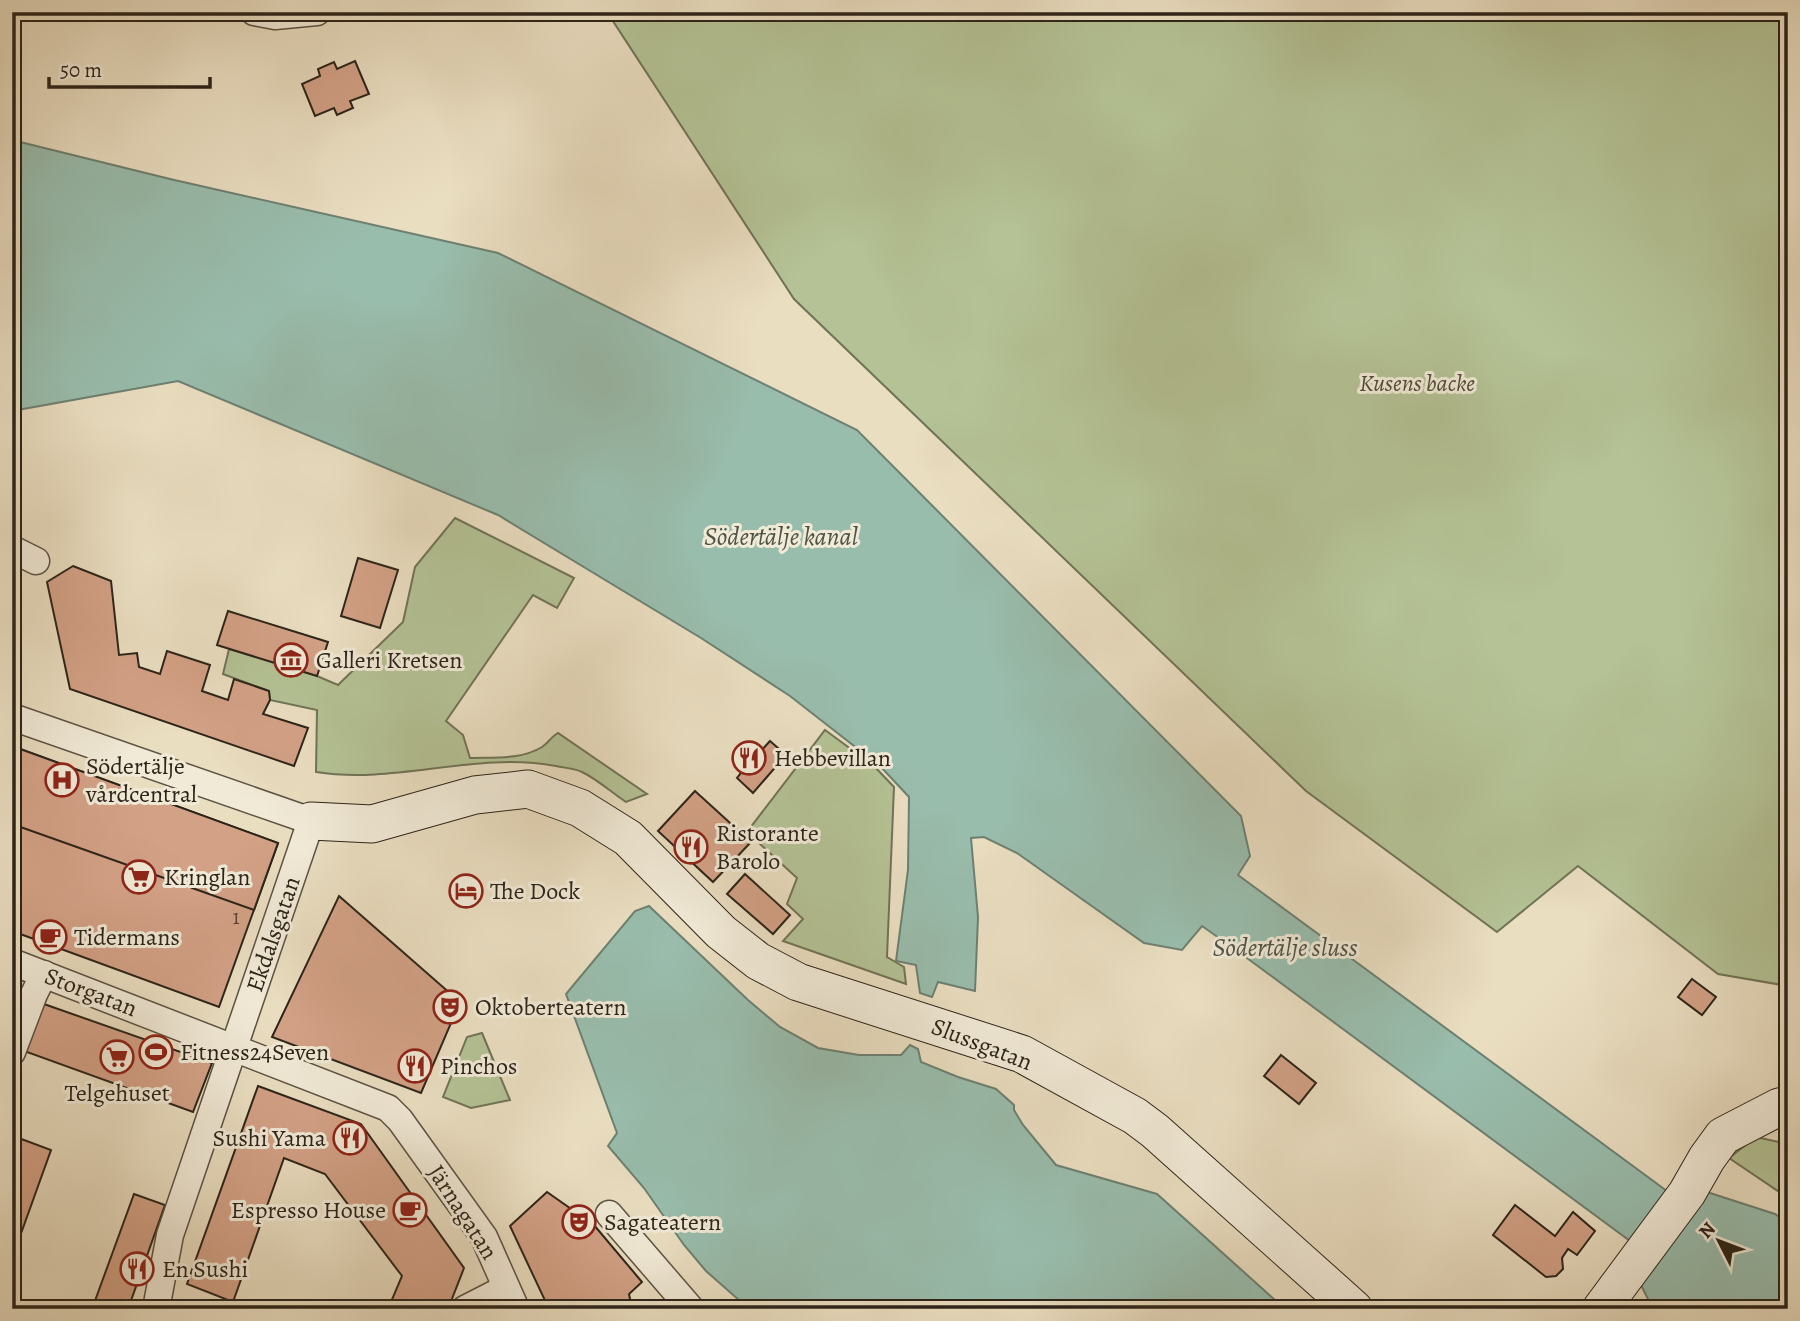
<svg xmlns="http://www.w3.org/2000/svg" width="1800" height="1321" font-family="Alegreya,serif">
<rect width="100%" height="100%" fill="#eadec1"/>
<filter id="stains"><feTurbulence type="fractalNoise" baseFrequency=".00286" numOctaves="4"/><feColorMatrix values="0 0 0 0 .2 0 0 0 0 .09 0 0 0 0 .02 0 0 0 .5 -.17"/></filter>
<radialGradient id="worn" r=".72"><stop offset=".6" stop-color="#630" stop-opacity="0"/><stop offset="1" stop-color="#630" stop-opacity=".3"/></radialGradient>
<g fill="#b4c295" stroke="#707357" stroke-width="2">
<path d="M 613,12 L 1788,12 L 1788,986 L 1718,974 L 1578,866 L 1497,932 L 1306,791 L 794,299 L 611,18 Z"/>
<path d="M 455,518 L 574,578 L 557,608 L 533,595 L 446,721 L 463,735 L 470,758 C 493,757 521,760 542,747 C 548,743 551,737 558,733 L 647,794 L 626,802 C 612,793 597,779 582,772 C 574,768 564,768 556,766 C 475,751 396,785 316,772 L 317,710 L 270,700 L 269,691 L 223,674 L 229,649 L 317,676 L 338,685 L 403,622 L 415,567 Z"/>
<path d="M 825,730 L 874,766 L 894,787 L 887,957 L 904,967 L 906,984 L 783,941 L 803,919 L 787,904 L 797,878 L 747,832 Z"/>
<path d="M 482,1033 L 510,1100 L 471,1108 L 443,1097 L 467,1037 Z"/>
<path d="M 1756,1137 L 1788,1144 L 1788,1198 L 1729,1158 Z"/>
</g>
<g fill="#99bdad" stroke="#6d8072" stroke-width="2">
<path d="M 12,140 L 170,179 L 498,253 L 857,430 L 1241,816 L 1250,856 L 1238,875 L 1675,1197 L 1707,1192 L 1775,1214 L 1788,1223 L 1788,1309 L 1653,1309 L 1640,1283 L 1657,1261 L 1236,950 L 1202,926 L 1182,950 L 1144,943 L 1017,853 L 984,837 L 971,838 L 978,917 L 975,991 L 938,982 L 932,997 L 920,993 L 916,965 L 896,961 L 908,870 L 909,797 L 881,767 L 790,696 L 701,638 L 498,515 L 178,381 L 12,411 Z"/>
<path d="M 649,906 L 748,1000 L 780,1027 L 818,1048 L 859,1055 L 901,1055 L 910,1045 L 918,1049 L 921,1062 L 958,1077 L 996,1089 L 1014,1105 L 1014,1110 L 1023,1125 L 1056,1165 L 1157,1194 L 1285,1309 L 752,1309 L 740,1301 L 706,1271 L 684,1245 L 644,1188 L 608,1146 L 617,1133 L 566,994 L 635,911 Z"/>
</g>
<g fill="#d3a186" stroke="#2c2419" stroke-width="2">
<path d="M 355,61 L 369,94 L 350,101 L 353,108 L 337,115 L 334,108 L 315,116 L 302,84 L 320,76 L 318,69 L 334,62 L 337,69 Z"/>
<path d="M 358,558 L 398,570 L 380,628 L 341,616 Z"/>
<path d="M 73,566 L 111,581 L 119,655 L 137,653 L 139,667 L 160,674 L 167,651 L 210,665 L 202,691 L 228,700 L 234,679 L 269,691 L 270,700 L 263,714 L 308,728 L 294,766 L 70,689 L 47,582 Z"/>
<path d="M 228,611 L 328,642 L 317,676 L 217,645 Z"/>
<path d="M 770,741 L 786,755 L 753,793 L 737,778 L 744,769 L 733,759 L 747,743 L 759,753 Z"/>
<path d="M 12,746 L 278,843 L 219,1007 L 12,931 Z"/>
<path d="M 12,746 L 278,843 L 254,910 L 12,824 Z"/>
<path d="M 695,791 L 751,842 L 713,882 L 658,831 Z"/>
<path d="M 745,874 L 790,915 L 773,934 L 727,894 Z"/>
<path d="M 339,896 L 460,1002 L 421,1093 L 272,1037 Z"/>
<path d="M 1692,979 L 1716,997 L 1702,1015 L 1678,997 Z"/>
<path d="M 41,1003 L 212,1063 L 193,1112 L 24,1051 Z"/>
<path d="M 1281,1055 L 1316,1083 L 1299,1104 L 1264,1076 Z"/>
<path d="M 258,1086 L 361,1124 L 464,1268 L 448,1309 L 388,1309 L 402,1276 L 325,1174 L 284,1158 L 233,1302 L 187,1284 Z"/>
<path d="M 16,1137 L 51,1150 L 19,1239 L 12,1237 L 12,1147 Z"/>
<path d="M 547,1192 L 594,1225 L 642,1282 L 629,1294 L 632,1309 L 549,1309 L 510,1226 Z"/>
<path d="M 134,1194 L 165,1205 L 128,1309 L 92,1309 Z"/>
<path d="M 1515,1205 L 1555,1236 L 1573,1212 L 1595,1231 L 1577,1255 L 1568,1249 L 1562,1258 L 1563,1269 L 1556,1276 L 1546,1277 L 1493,1235 Z"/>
</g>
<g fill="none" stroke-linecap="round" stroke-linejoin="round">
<defs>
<g id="street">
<path d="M 254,12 L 275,16 L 317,12"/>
<path d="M 12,549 L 36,561"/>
<path d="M 12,717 L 311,821 L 170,1235 L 156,1309"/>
<path d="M 12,962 L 388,1108 L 400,1120 L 484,1237 L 516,1309"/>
<path d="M 12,1052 L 34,994 L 44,974"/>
<path d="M 609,1214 L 691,1309"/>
<path d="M 465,1309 L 506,1288"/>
</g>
<g id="secondary">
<path d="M 311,821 L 372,824 L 475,795 L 528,789 L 580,808 L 628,838 L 721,932 L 758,961 L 798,982 L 1022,1054 L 1135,1116 L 1155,1131 L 1354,1309"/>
<path d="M 1601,1309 L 1687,1193 L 1707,1158 L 1723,1136 L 1779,1107 L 1788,1105"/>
</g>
</defs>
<use href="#street" stroke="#5c5243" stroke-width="29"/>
<use href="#secondary" stroke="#2c2419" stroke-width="39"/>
<use href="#street" stroke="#f1ead7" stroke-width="26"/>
<use href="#secondary" stroke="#f1ead7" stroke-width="37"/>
</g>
<defs>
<symbol id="museum-ring" viewBox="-11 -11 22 22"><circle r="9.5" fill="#f1ead7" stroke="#8f2418" stroke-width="1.5"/><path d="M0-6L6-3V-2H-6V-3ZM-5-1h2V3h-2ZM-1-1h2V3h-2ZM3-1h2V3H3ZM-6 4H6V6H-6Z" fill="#8f2418"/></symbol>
<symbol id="restaurant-ring" viewBox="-11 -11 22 22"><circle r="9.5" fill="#f1ead7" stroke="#8f2418" stroke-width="1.5"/><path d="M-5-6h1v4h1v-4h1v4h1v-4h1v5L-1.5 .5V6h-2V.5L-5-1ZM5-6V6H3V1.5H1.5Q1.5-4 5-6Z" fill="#8f2418"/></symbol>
<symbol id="hospital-ring" viewBox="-11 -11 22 22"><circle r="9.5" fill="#f1ead7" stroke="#8f2418" stroke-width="1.5"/><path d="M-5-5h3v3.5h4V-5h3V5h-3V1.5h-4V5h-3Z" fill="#8f2418"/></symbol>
<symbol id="supermarket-ring" viewBox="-11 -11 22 22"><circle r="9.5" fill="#f1ead7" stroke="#8f2418" stroke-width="1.5"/><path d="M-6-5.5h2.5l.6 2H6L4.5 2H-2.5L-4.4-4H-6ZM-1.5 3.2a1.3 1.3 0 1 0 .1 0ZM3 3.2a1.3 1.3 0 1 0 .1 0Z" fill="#8f2418"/></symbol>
<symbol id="hotel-ring" viewBox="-11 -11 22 22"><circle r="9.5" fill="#f1ead7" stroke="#8f2418" stroke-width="1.5"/><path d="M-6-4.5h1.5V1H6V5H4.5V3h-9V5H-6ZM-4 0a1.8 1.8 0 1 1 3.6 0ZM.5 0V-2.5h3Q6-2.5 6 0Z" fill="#8f2418"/></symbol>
<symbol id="cafe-ring" viewBox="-11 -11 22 22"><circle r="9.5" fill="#f1ead7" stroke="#8f2418" stroke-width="1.5"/><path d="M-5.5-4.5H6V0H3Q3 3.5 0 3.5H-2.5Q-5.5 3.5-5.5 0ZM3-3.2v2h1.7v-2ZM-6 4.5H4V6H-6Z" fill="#8f2418"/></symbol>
<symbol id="theatre-ring" viewBox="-11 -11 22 22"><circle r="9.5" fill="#f1ead7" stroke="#8f2418" stroke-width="1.5"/><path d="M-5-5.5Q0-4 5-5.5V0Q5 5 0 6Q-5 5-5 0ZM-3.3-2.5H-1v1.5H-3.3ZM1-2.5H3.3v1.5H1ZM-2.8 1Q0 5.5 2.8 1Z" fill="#8f2418"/></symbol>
<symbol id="stadium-ring" viewBox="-11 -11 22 22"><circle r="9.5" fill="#f1ead7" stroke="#8f2418" stroke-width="1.5"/><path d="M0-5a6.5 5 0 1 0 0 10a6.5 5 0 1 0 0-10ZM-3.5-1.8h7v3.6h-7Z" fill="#8f2418"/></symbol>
</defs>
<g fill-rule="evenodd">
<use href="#museum-ring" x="272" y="641" width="38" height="38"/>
<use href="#restaurant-ring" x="730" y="739" width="38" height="38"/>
<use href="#hospital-ring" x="43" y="761" width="38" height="38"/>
<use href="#restaurant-ring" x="672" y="828" width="38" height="38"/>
<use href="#supermarket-ring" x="120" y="858" width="38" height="38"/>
<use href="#hotel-ring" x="447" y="872" width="38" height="38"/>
<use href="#cafe-ring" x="31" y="918" width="38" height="38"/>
<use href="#theatre-ring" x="431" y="988" width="38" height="38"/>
<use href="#stadium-ring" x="137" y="1033" width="38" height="38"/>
<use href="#supermarket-ring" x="98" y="1038" width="38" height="38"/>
<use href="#restaurant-ring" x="396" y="1047" width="38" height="38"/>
<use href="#restaurant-ring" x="331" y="1119" width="38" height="38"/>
<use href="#cafe-ring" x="391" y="1191" width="38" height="38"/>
<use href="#theatre-ring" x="560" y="1203" width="38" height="38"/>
<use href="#restaurant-ring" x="118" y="1250" width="38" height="38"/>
</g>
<g text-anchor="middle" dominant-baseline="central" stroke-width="6" stroke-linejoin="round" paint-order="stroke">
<g font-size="21" fill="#564334">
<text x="236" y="917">1</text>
</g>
<g font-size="24" font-style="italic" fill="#4e4c38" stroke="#f1ead7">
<text x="1417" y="383">Kusens backe</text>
</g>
<g font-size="24" fill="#2c2419" stroke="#f1ead7" text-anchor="start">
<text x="316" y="660">Galleri Kretsen</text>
<text x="774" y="758">Hebbevillan</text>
<text x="86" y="766">Södertälje<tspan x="86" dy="28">vårdcentral</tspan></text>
<text x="716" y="833">Ristorante<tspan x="716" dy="28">Barolo</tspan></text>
<text x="164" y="877">Kringlan</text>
<text x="490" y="891">The Dock</text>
<text x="74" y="937">Tidermans</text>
<text x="475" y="1007">Oktoberteatern</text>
<text x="180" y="1052">Fitness24Seven</text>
<text x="440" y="1066">Pinchos</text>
<text x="117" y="1093" text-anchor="middle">Telgehuset</text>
<text x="326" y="1138" text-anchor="end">Sushi Yama</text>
<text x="386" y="1210" text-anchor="end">Espresso House</text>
<text x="604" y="1222">Sagateatern</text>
<text x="162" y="1269">En Sushi</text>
</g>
<g font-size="24" fill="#2c2419" stroke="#f1ead7">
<text transform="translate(273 934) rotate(-71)">Ekdalsgatan</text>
<text transform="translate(91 992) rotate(21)">Storgatan</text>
<text transform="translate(982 1044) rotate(21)">Slussgatan</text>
<text transform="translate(463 1212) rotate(57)">Järnagatan</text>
</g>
<g font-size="26" font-style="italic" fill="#4d5245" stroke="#f1ead7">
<text x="781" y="536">Södertälje kanal</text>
<text x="1285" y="947">Södertälje sluss</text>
</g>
</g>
<rect width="1800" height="1321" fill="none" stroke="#eadec1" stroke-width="42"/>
<rect x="14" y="14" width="1772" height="1293" fill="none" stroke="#2c2419" stroke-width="3.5"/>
<rect x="21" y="21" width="1758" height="1279" fill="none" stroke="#2c2419" stroke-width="2"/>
<g transform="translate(1719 1241) rotate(312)" stroke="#f1ead7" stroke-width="5" paint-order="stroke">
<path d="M0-5L12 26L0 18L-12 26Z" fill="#2c2419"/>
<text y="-10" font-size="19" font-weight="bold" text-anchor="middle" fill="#2c2419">N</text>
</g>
<path d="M49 77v10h161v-10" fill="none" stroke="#2c2419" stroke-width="3.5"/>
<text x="60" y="77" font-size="21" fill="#2c2419" stroke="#f1ead7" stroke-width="5" paint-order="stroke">50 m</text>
<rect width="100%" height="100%" filter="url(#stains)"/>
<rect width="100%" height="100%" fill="url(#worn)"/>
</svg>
